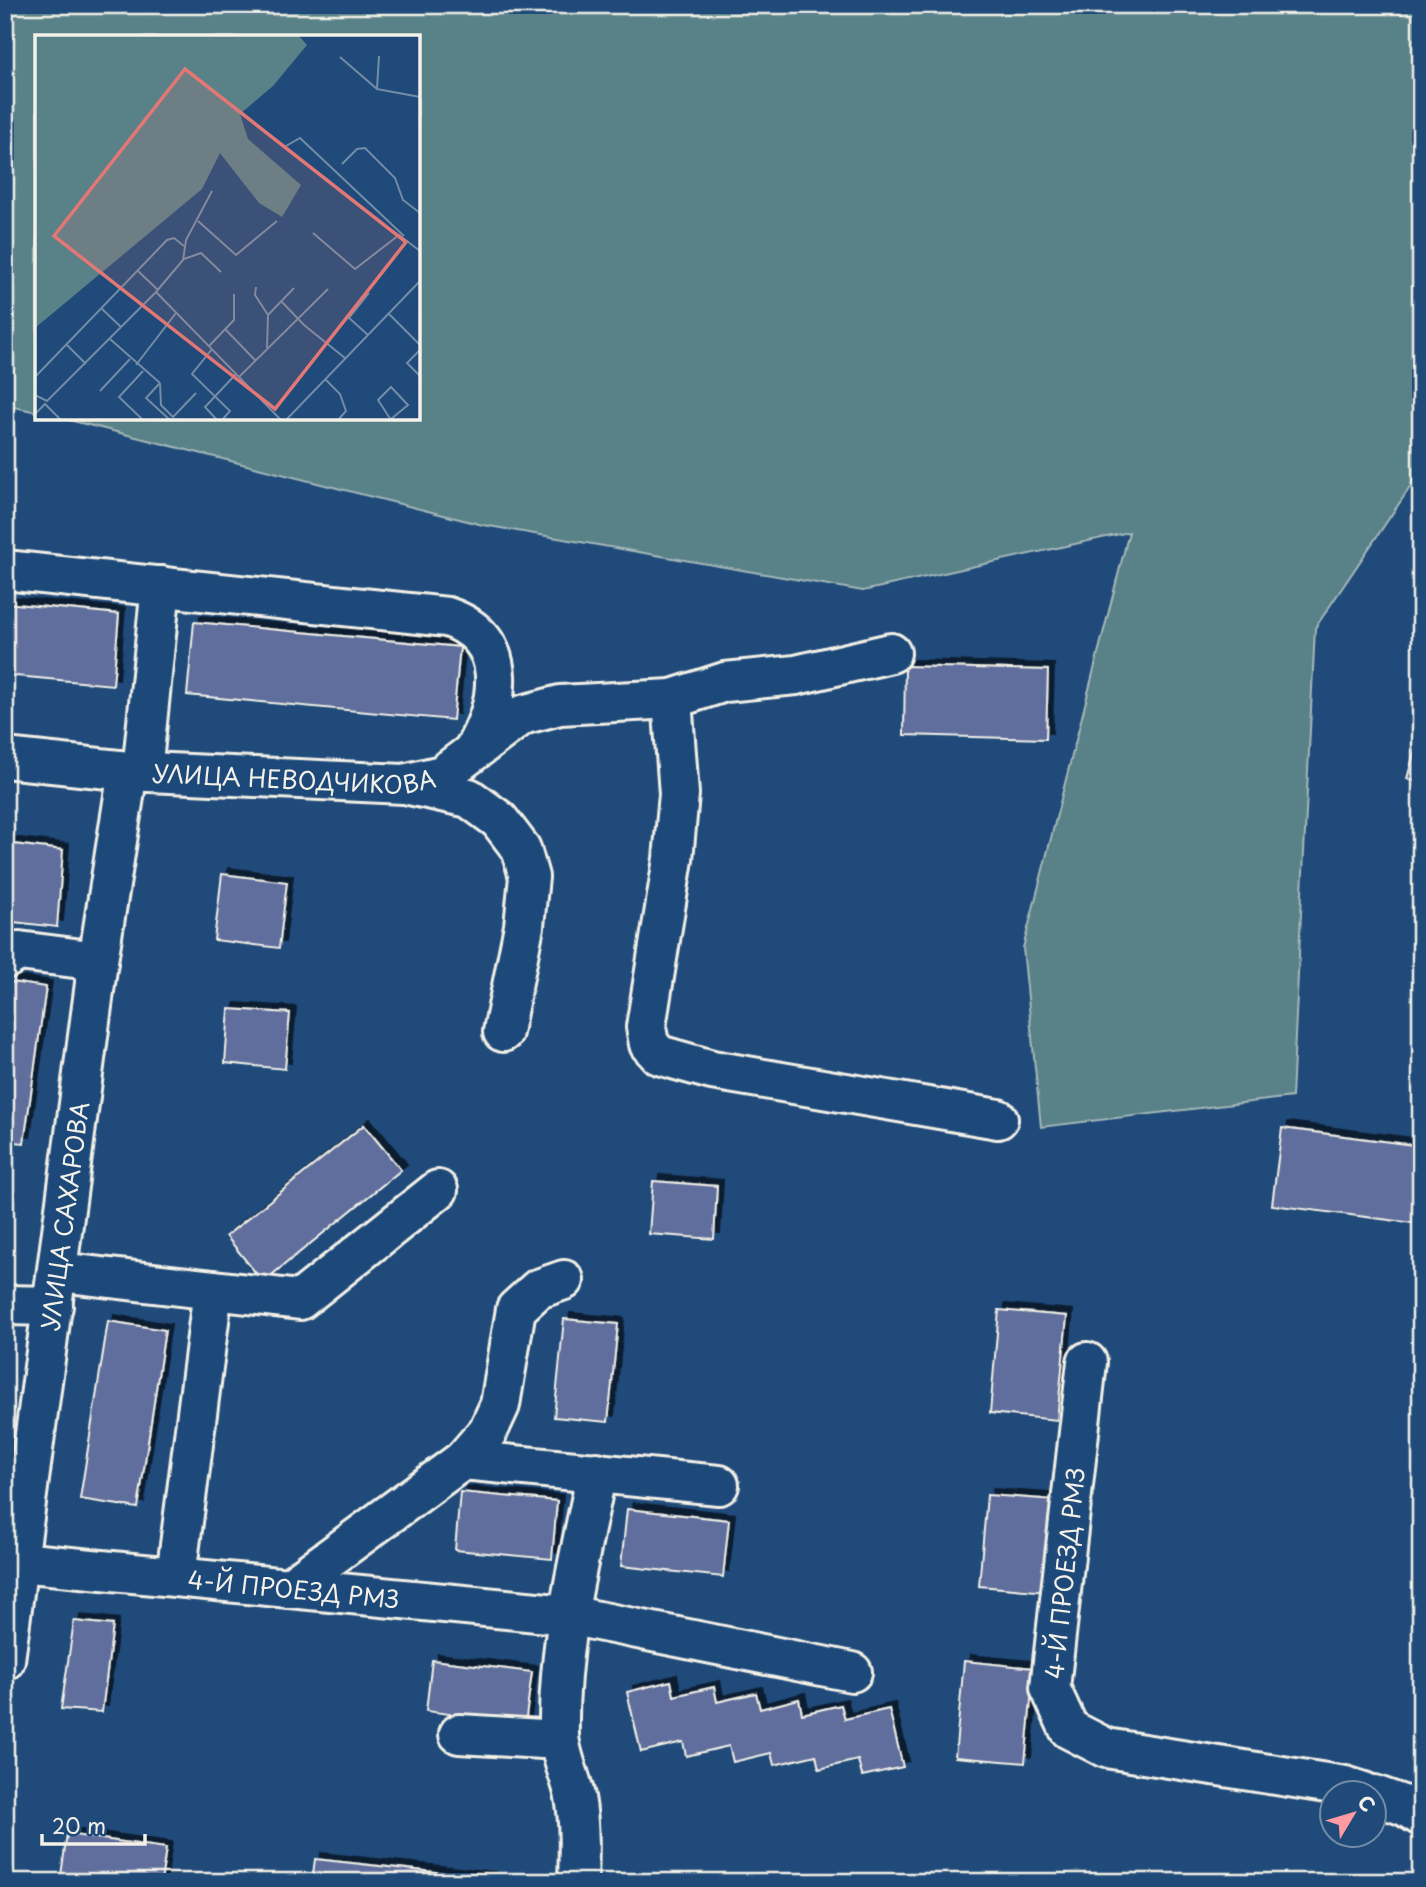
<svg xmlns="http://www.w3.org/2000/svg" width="1426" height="1887" font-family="'Playpen Sans',sans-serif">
<defs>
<filter id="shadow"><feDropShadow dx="6" dy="-6" stdDeviation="0" flood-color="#0009"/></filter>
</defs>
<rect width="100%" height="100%" fill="#1f4a7a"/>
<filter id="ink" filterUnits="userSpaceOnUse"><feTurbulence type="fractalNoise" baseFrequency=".0143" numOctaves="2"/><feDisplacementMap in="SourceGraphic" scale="14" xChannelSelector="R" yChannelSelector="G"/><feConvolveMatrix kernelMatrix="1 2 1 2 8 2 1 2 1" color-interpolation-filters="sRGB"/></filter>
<g filter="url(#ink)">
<path fill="#598188" stroke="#a6b9b8" stroke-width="2" d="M 5,5 L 1421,5 L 1421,481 L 1415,480 L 1315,628 L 1292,1097 L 1041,1127 L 1023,948 L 1129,532 L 863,591 L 483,525 L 61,418 L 418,418 L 418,37 L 37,37 L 37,412 L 5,405 Z"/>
<g fill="#5f6e9c" stroke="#f4f1e8" stroke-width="2" filter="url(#shadow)">
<path d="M 5,603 L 119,614 L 113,685 L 5,675 Z"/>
<path d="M 194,622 L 460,647 L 453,720 L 187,695 Z"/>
<path d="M 905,666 L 1048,670 L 1046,739 L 904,735 Z"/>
<path d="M 1421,726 L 1421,782 L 1407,779 Z"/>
<path d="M 5,843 L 63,850 L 57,927 L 5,921 Z"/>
<path d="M 222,874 L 287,882 L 279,948 L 214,940 Z"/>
<path d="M 11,982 L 46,987 L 24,1143 L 5,1141 L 5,1023 Z"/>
<path d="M 229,1009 L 290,1013 L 285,1069 L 225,1063 Z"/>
<path d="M 364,1125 L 401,1170 L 263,1282 L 226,1236 Z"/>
<path d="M 1282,1128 L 1421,1146 L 1421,1224 L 1272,1205 Z"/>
<path d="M 653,1181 L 717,1186 L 714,1239 L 649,1234 Z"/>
<path d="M 999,1310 L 1067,1316 L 1057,1420 L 990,1413 Z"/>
<path d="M 564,1319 L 618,1324 L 608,1422 L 554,1417 Z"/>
<path d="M 108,1321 L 165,1330 L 138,1508 L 80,1499 Z"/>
<path d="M 460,1492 L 557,1501 L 552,1559 L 455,1550 Z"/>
<path d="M 987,1495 L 1055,1500 L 1048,1592 L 979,1586 Z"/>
<path d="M 627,1509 L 729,1520 L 723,1577 L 621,1566 Z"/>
<path d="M 74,1621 L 113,1625 L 102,1712 L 61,1709 Z"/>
<path d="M 432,1660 L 532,1672 L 525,1724 L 426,1711 Z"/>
<path d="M 964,1661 L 1034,1668 L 1025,1763 L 955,1757 Z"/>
<path d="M 671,1681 L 674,1696 L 714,1687 L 717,1702 L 756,1693 L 760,1709 L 799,1699 L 802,1714 L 841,1705 L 845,1719 L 889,1709 L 903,1767 L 862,1776 L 858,1760 L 819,1769 L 816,1755 L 774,1765 L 771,1753 L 733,1762 L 729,1746 L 686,1756 L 683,1742 L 641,1752 L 627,1692 Z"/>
<path d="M 67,1834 L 166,1848 L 161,1882 L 60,1882 Z"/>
<path d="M 315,1859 L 489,1878 L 489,1882 L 312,1882 Z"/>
</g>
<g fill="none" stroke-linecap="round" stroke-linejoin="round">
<defs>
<g id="minor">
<path d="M 5,570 L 447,617 C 512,638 501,703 473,751"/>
<path d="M 672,699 L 679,794 L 673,859 L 646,1027 L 649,1044 L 659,1055 L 712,1070 L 998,1119"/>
<path id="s1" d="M 5,758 L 128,771 L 404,784 L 442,775 L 522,715 L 560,705 L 672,699 L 725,682 L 796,675 L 891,653"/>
<path d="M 142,772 L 161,586"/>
<path d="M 409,785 L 469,798 L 499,820 L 521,849 L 529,877 L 524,926 L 503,1032"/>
<path d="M 5,959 L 19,951 L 98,961"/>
<path d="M 59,1272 L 300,1300 L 438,1190"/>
<path d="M 5,1305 L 53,1306"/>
<path d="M 1087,1362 L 1050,1688 L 1069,1729 L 1106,1748 L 1345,1786 L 1364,1792"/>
<path d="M 463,1460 L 719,1485"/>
<path id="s2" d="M 19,1562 L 568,1615 L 852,1672"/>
<path d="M 176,1576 L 213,1290"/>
<path d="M 289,1588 L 463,1460 L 488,1431 L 500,1405 L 516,1309 L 538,1289 L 564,1280"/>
<path id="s3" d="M 5,1660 L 98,961 L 128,771"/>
<path d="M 459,1734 L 559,1740"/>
<path d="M 1374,1795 L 1405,1806 L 1421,1816"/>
<path d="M 578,1882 C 579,1854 580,1825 575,1797 C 571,1777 560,1756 559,1735 C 557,1646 579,1559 597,1472"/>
</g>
</defs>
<use href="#minor" stroke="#f4f1e8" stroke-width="44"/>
<use href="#minor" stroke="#1f4a7a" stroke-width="38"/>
</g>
</g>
<g text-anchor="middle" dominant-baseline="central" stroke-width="6" stroke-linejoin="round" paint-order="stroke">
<g font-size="24" fill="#f4f1e8" stroke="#1f4a7a">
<text stroke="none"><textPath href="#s1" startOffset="290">УЛИЦА НЕВОДЧИКОВА</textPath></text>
<text stroke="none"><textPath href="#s3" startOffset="448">УЛИЦА САХАРОВА</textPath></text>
<text transform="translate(1064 1573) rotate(-84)">4-Й ПРОЕЗД РМЗ</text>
<text stroke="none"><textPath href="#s2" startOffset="276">4-Й ПРОЕЗД РМЗ</textPath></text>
</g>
</g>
<g transform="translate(35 35)">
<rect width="385" height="385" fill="#1f4a7a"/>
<path d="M 0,0 L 263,0 L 272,10 L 238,51 L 205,79 L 213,104 L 266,150 L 247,182 L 224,168 L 185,118 L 167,154 L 0,293 Z" fill="#598188"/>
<path fill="none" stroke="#748da6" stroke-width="2" d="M 305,22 L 342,54 L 385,62M 342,54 L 344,21M 251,111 L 265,103 L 369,201M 307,129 L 322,114 L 330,113 L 360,143 L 368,165 L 385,178M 163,186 L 201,220 L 242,186M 278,198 L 320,234 L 364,200 L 385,216M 149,224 L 166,218 L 186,237M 103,236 L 123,255M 221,252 L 220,260 L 233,280 L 232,313M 121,257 L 246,385M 246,266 L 269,290 L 310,323M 66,273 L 86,292M 354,279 L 385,310M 233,280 L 259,253M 190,294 L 220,325M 333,300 L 314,283 L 334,258M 75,304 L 125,348M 31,309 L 51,329M 174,311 L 199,285 L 199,259M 177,314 L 157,339 L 195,376 L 187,385M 385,315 L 372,328 L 385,341M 101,330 L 141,278M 0,342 L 132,205 L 139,203 L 149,211M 204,342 L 293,254M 290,344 L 305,359 L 311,376 L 303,385M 125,348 L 126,370 L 138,382 L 161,358M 125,348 L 111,363 L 135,385M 65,356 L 95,324M 0,360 L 12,366 L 121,257 L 148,225 L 151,205 L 177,156M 0,379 L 10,369 L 26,385M 356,384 L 373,370 L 356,352 L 343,365 L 356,385M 108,385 L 84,362 L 108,336M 182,385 L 170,372 L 201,339M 251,385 L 385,246"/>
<path fill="#e27875" fill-opacity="0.15" stroke="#e27875" stroke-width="3.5" d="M 150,34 L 371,207 L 240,374 L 19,201 Z"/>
<rect width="385" height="385" fill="none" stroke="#f4f1e8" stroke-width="3.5"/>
</g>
<rect width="1426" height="1887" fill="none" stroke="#1f4a7a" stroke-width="28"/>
<rect x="14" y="14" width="1398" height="1859" fill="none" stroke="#f4f1e8" stroke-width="2.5" filter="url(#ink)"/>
<g transform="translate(1353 1814) rotate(52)"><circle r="33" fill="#1f4a7a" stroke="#748da6" stroke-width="2"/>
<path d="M0-5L12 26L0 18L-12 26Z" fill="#ff9aa2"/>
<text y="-10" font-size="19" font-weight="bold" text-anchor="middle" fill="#f4f1e8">С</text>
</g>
<path d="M42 1834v10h103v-10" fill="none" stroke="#f4f1e8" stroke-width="3.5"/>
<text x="52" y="1834" font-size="21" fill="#f4f1e8" stroke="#1f4a7a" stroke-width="5" paint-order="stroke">20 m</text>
</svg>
